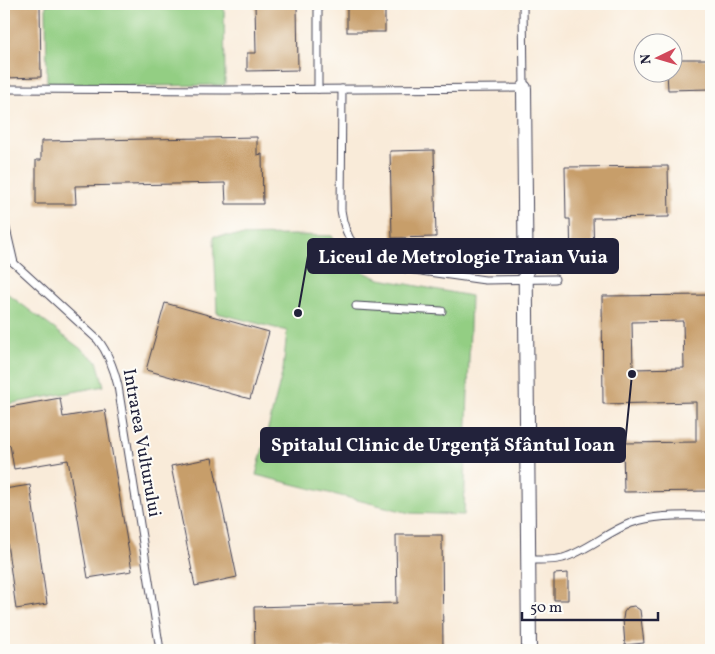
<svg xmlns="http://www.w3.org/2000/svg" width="715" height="654" font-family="Vollkorn,serif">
<rect width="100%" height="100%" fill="#fdfcf7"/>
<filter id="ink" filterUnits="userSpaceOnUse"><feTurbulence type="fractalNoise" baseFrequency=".02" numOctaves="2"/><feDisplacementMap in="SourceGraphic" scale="10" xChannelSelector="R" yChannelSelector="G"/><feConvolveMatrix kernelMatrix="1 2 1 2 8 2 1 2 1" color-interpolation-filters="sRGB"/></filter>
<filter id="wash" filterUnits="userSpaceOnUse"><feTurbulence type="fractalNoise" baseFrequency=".0096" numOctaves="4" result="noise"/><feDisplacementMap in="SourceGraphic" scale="20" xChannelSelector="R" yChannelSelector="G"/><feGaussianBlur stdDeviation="1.12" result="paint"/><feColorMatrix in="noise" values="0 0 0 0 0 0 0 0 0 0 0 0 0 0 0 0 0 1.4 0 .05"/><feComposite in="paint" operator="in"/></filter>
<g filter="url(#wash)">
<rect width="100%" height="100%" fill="#f9ebd9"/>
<g fill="#93ce83" stroke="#5a785f">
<path d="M 46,4 L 224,4 L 225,85 L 47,87 Z"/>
<path d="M 296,235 L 332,236 C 346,260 353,269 380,279 L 471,296 L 464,515 L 410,513 L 256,475 L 283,370 L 287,331 L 217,313 L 214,236 Z"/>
<path d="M 4,291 L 97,361 L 104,386 L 4,405 Z"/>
</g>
<g id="blocks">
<g fill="#c79e6b" fill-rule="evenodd">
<path d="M 4,4 L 40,4 L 41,77 L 4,78 Z"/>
<path d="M 255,4 L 297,4 L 298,70 L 247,71 L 247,53 L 256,53 Z"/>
<rect x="347" y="4" width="38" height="28"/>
<path d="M 672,59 L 711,59 L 711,89 L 668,90 L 667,72 L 672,72 Z"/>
<path d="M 257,137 L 257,155 L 262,154 L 263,204 L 226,204 L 225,183 L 75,186 L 76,204 L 36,204 L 36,160 L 41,160 L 41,141 Z"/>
<path d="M 434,150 L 436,237 L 392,238 L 390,151 Z"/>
<path d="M 668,166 L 669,217 L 593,218 L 594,260 L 571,261 L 570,219 L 566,219 L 565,167 Z"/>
<path d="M 711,295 L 711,491 L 624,492 L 623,443 L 696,442 L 696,402 L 603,404 L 602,296 ZM 683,321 L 684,368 L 633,369 L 632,322 Z"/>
<path d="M 165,303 L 269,332 L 250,399 L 146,370 Z"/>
<path d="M 60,398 L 63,417 L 105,410 L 132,571 L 88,578 L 68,460 L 14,469 L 10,445 L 4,446 L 4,408 Z"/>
<path d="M 212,458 L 237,577 L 195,586 L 171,466 Z"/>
<path d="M 30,485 L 47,604 L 16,609 L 6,535 L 4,535 L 4,489 Z"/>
<path d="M 396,535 L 442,535 L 443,650 L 397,650 L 397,647 L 255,650 L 254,607 L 397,603 Z"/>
<path d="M 568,573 L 568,600 L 554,600 L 554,574 Z"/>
<path d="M 634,606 L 640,610 L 641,618 L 644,643 L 625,645 L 623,619 L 624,612 L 628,607 Z"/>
</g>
</g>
</g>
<g filter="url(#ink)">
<use href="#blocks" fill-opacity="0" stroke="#424053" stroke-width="1"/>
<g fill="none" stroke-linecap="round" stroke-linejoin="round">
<defs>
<g id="service">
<path d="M 318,4 L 318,89"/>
<path d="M 4,89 L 225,90 L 524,88 L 523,4"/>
<path d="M 342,89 L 341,210 C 345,240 357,255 386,266 L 485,280 L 555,279"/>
<path d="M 4,220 L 14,263"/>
<path d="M 4,254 L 98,340 C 109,354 114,369 118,386 L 160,650"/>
<path d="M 356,306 L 442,311"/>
<path d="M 528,560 C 540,560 551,561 563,558 C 587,551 607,532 631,523 C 656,514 685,516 711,516"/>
</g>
<path id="minor" d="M 524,88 L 529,650"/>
</defs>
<use href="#service" stroke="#424053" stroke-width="9"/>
<use href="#minor" stroke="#424053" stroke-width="16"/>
<use href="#service" stroke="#fff" stroke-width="7"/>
<use href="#minor" stroke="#fff" stroke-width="14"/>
</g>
</g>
<g text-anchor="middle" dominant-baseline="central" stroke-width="4" stroke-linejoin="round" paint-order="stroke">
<g font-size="18" fill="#22223b" stroke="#fdfcf7">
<text transform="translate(141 443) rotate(80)">Intrarea Vulturului</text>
</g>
</g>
<path fill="none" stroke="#22223b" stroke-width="2" d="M298 313L308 256M632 374L625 445"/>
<g fill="#22223b" stroke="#fdfcf7" stroke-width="2">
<circle cx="298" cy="313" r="5"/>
<circle cx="632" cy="374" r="5"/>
</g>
<g fill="#22223b" stroke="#22223b" stroke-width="2">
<rect x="308" y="239" width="310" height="34" rx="5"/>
<rect x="261" y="428" width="364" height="34" rx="5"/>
</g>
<g font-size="19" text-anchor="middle" font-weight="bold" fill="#fff">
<text x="463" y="263">Liceul de Metrologie Traian Vuia</text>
<text x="443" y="451">Spitalul Clinic de Urgență Sfântul Ioan</text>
</g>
<rect width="715" height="654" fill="none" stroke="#fdfcf7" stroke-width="20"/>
<g transform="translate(658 58) rotate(265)"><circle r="24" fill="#fdfcf7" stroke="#a5a5ac"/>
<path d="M0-4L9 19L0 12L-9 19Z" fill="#d1495b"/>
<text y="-8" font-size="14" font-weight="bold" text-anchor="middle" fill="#22223b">N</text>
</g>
<path d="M522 612v8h136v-8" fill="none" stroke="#22223b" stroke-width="2.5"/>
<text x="530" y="612" font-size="15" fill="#22223b" stroke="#fdfcf7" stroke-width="4" paint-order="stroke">50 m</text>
</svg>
